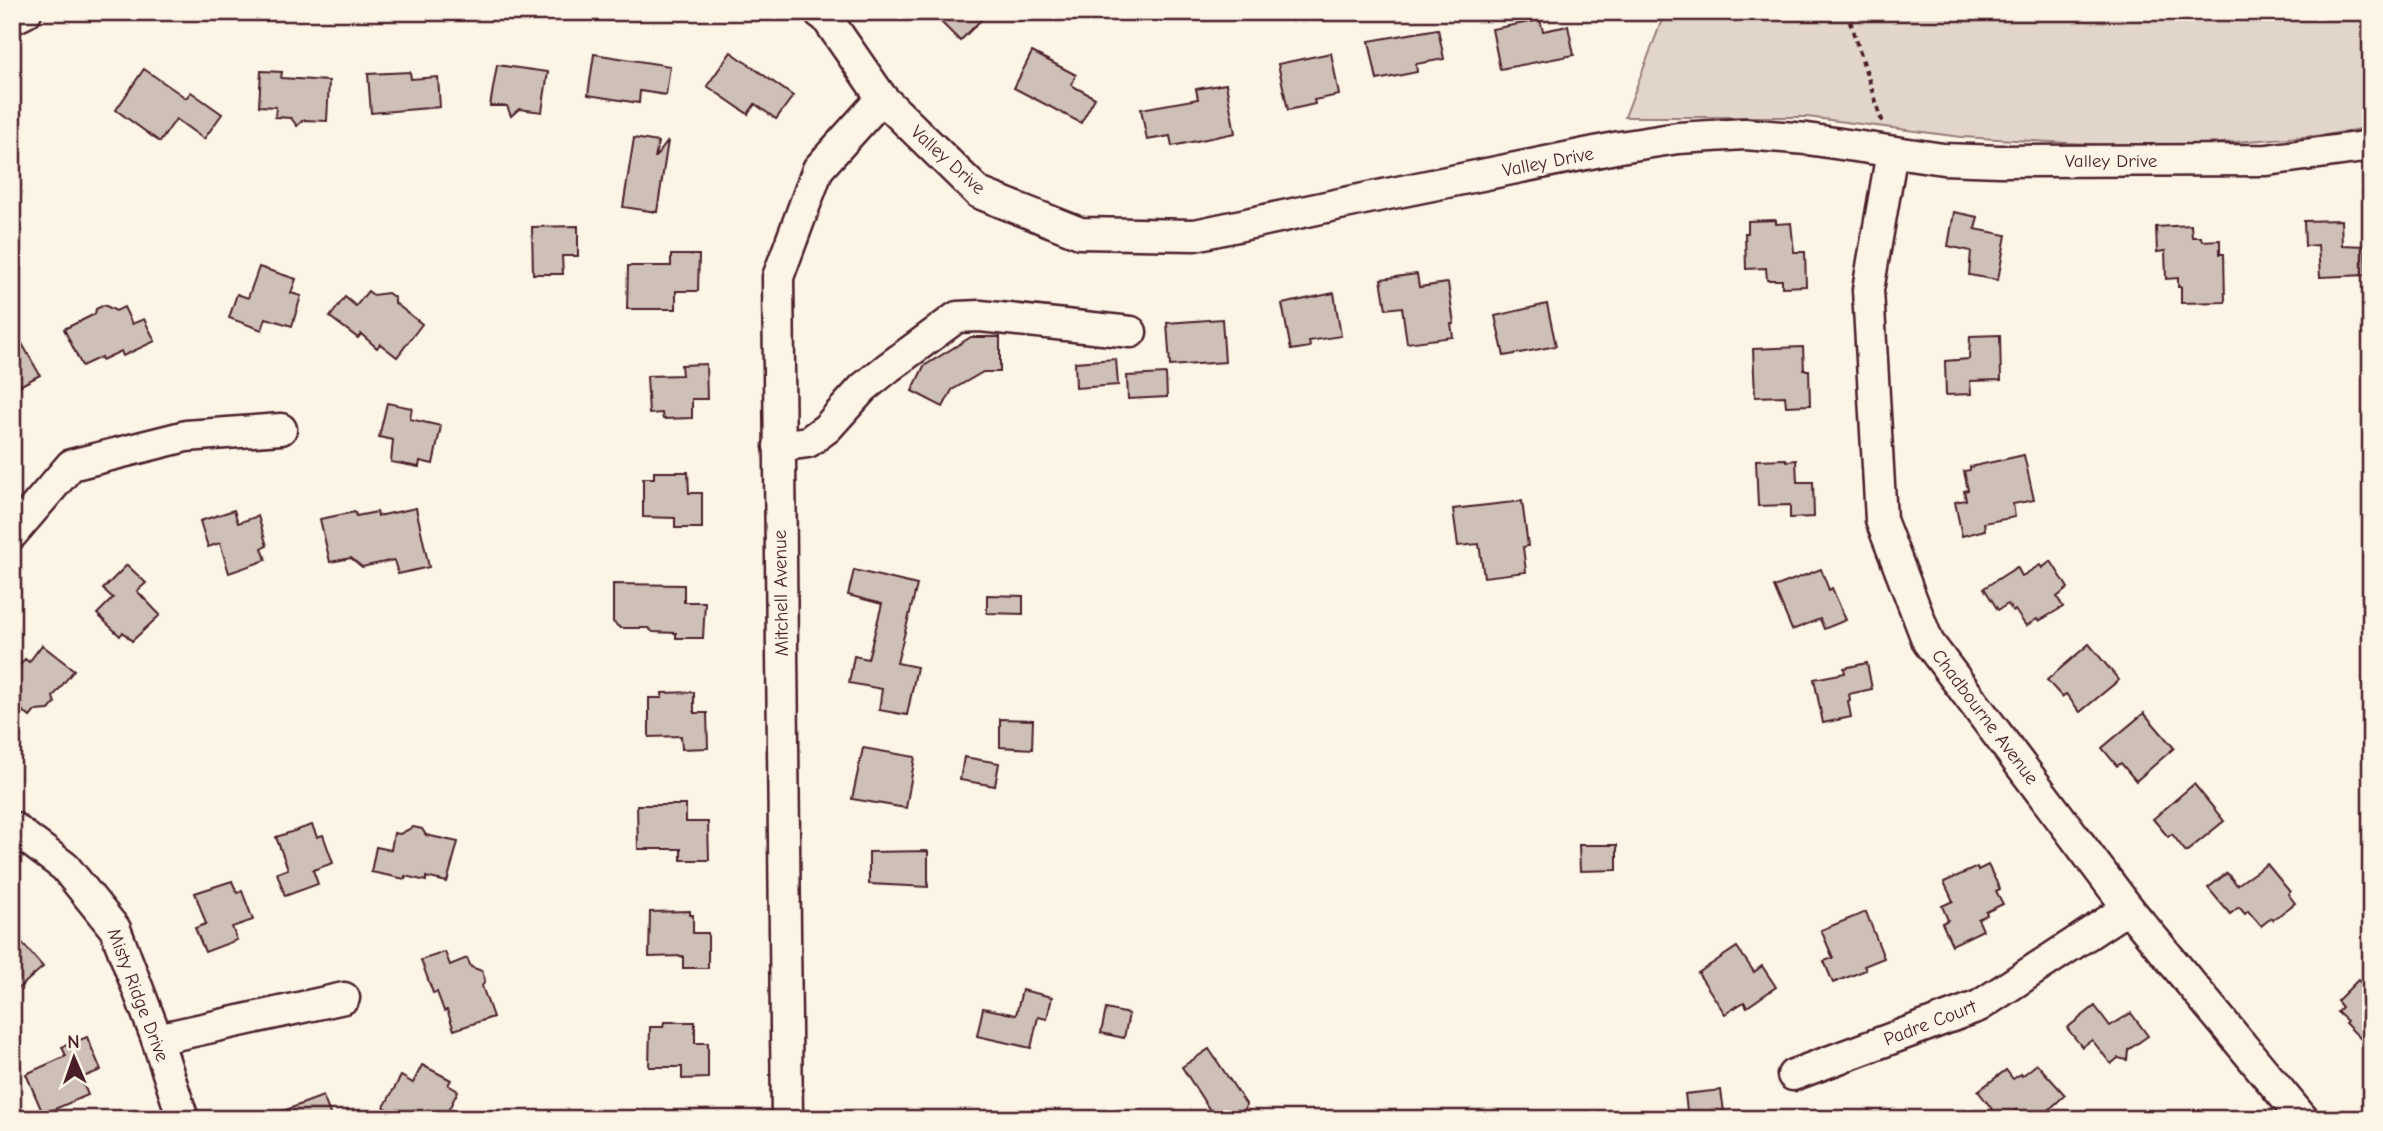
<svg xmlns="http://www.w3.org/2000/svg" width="2383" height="1131" font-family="'Comic Neue',sans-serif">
<rect width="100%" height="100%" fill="#fcf5e5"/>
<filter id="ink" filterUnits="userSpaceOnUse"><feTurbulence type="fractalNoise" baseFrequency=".0143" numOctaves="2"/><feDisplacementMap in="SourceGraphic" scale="14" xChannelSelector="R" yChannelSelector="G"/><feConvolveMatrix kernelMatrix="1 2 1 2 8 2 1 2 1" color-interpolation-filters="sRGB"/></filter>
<g filter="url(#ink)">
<path fill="#e2d5ca" stroke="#967a7a" stroke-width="2" d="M 1665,12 L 2371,12 L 2371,127 L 2326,135 L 2158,148 L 1961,137 L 1807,117 L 1625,117 Z"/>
<g fill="#cfc0b7" stroke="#4a1f2b" stroke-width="2">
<path d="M 931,12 L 989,12 L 960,41 Z"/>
<path d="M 1540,20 L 1543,31 L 1568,26 L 1574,55 L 1500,69 L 1492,29 Z"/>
<path d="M 1438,29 L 1444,59 L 1416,64 L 1417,72 L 1377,80 L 1369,41 Z"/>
<path d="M 731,52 L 793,96 L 776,119 L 755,104 L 748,114 L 707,86 Z"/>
<path d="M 1032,52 L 1076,75 L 1071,85 L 1095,98 L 1081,123 L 1014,88 Z"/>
<path d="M 1331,53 L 1339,95 L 1314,100 L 1315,104 L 1288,110 L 1278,64 Z"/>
<path d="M 594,54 L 670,66 L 666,95 L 640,91 L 639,103 L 588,95 Z"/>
<path d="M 497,65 L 548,72 L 542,112 L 519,109 L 511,116 L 507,106 L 490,106 Z"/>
<path d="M 144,69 L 186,98 L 191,92 L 222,114 L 204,139 L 176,119 L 160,142 L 116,110 Z"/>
<path d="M 261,71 L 282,72 L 281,78 L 329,81 L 327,121 L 303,120 L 297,126 L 291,118 L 275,117 L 276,107 L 259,106 Z"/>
<path d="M 410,72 L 411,79 L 438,77 L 440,107 L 371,113 L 368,74 Z"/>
<path d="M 1226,84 L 1235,133 L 1172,146 L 1170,136 L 1147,140 L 1141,109 L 1198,99 L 1196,89 Z"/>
<path d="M 634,138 L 658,142 L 655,158 L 668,141 L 657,212 L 623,207 Z"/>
<path d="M 1954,212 L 1978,217 L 1975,229 L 2006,235 L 1998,280 L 1969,275 L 1971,251 L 1948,246 Z"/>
<path d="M 1776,220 L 1776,224 L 1791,223 L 1794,252 L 1805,252 L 1806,286 L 1782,287 L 1782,280 L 1767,280 L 1766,268 L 1746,269 L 1745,233 L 1748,233 L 1748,221 Z"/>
<path d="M 2341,220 L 2342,245 L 2365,246 L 2366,275 L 2320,277 L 2318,245 L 2305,246 L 2304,221 Z"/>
<path d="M 2191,225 L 2192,237 L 2201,237 L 2202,241 L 2220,240 L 2220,254 L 2224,254 L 2225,302 L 2181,303 L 2181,287 L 2178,287 L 2178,278 L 2166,279 L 2165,251 L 2157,252 L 2156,227 Z"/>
<path d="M 578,226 L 578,256 L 562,256 L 563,274 L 533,274 L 532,227 Z"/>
<path d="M 671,255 L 699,255 L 698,291 L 676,291 L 676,309 L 627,309 L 628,266 L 671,266 Z"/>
<path d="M 259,267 L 296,279 L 291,293 L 301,296 L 292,326 L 266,318 L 262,330 L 229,318 L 237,294 L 248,298 Z"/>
<path d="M 1417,274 L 1419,287 L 1448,283 L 1454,324 L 1451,324 L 1453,337 L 1407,343 L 1402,307 L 1386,309 L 1381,279 Z"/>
<path d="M 368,291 L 373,295 L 388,293 L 395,298 L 395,303 L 422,324 L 397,357 L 380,344 L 377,348 L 361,334 L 358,338 L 330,317 L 345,297 L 356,306 Z"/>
<path d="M 1334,293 L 1341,336 L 1309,341 L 1310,347 L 1291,350 L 1282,304 Z"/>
<path d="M 1547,304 L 1556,346 L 1504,356 L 1495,316 Z"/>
<path d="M 104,305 L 116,311 L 124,307 L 132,324 L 144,319 L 155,341 L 123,356 L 121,351 L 102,360 L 101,357 L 82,366 L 64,329 L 95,314 L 96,309 Z"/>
<path d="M 1222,319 L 1225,362 L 1170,366 L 1167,323 Z"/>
<path d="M 12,326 L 40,375 L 12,390 Z"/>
<path d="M 2000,335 L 2001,380 L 1970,381 L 1971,394 L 1946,395 L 1945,361 L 1969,359 L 1970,336 Z"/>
<path d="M 971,337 L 1000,337 L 1000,372 L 983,372 L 952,390 L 943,407 L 912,391 L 924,366 Z"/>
<path d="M 1803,347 L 1804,370 L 1809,370 L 1810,405 L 1786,406 L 1785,396 L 1755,397 L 1753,349 Z"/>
<path d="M 1116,359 L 1118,385 L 1076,388 L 1075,362 Z"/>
<path d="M 706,364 L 707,399 L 692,399 L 692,418 L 663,419 L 662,413 L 649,414 L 647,376 L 682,375 L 681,365 Z"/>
<path d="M 1166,374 L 1167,397 L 1128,399 L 1127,376 Z"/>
<path d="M 387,403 L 412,408 L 410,419 L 441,426 L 433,464 L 420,461 L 419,467 L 391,462 L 393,440 L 379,437 Z"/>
<path d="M 2024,455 L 2034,500 L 2013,504 L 2015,517 L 1984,523 L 1985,530 L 1962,536 L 1955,502 L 1966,500 L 1964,491 L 1968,490 L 1964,471 L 1970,470 L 1970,467 Z"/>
<path d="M 1786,459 L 1786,461 L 1796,460 L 1797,482 L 1813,482 L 1814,517 L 1790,518 L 1790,505 L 1758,506 L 1756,460 Z"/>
<path d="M 654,472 L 688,472 L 689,493 L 702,493 L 702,528 L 675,528 L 675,518 L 643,517 L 643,478 L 654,478 Z"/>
<path d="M 1522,501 L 1528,546 L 1523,547 L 1526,572 L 1484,577 L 1479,544 L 1458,546 L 1453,509 Z"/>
<path d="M 416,508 L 429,567 L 398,574 L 394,560 L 362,567 L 351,558 L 330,562 L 320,519 L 355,512 L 356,516 L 377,512 L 378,516 Z"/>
<path d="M 234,510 L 238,523 L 258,516 L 267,546 L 262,548 L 266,560 L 229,573 L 220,543 L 208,547 L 200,521 Z"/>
<path d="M 2051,561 L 2068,588 L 2057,597 L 2063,607 L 2039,621 L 2037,619 L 2026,626 L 2015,610 L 2013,612 L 2008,604 L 1998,610 L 1984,588 L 2017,567 L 2022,576 L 2040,565 L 2042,568 Z"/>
<path d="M 127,565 L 146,583 L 137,591 L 160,615 L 132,641 L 123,632 L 120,636 L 97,614 L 113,598 L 103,589 Z"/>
<path d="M 1821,569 L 1829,590 L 1832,588 L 1846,620 L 1824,629 L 1820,619 L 1792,630 L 1774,587 Z"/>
<path d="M 854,570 L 917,585 L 897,663 L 917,667 L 907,715 L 879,710 L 882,689 L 849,683 L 854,656 L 868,659 L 882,604 L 848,595 Z"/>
<path d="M 613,584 L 684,585 L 684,602 L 705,602 L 703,638 L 676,638 L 676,633 L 653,632 L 648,628 L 620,628 L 613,622 Z"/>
<path d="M 987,595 L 1023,596 L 1023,614 L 987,613 Z"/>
<path d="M 2089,644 L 2119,680 L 2080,712 L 2066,694 L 2062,697 L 2047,680 Z"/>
<path d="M 42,645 L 74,670 L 53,697 L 55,703 L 49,710 L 35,711 L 30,717 L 12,702 L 12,676 L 25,659 L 29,662 Z"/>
<path d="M 1867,663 L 1872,689 L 1849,694 L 1850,700 L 1848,701 L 1851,717 L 1823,723 L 1814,679 L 1845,673 L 1844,668 Z"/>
<path d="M 694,692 L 694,713 L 707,713 L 708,748 L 682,749 L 681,736 L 649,737 L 649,698 L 662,698 L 662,693 Z"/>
<path d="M 2144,713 L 2174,748 L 2136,781 L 2121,763 L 2117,766 L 2102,748 Z"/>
<path d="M 1000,719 L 1033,720 L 1032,749 L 1000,747 Z"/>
<path d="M 863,748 L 915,757 L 906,808 L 852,799 Z"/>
<path d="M 964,757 L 999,763 L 995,786 L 960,780 Z"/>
<path d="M 2194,784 L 2224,821 L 2186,852 L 2172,834 L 2168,837 L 2153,819 Z"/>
<path d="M 637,805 L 686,805 L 686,822 L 708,822 L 709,860 L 681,860 L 681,849 L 638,849 Z"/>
<path d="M 312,825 L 317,837 L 323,835 L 333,863 L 313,870 L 318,884 L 285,896 L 277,873 L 288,869 L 276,837 Z"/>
<path d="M 413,827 L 422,829 L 426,835 L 458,842 L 447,882 L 426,877 L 426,881 L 405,876 L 405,879 L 371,872 L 376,847 L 391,850 L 394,833 L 400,834 Z"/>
<path d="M 1579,845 L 1617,845 L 1617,870 L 1580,871 Z"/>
<path d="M 928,851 L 928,887 L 869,884 L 869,852 Z"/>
<path d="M 2267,864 L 2290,892 L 2288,894 L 2295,903 L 2273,920 L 2271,918 L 2261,926 L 2248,911 L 2245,914 L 2239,907 L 2230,914 L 2208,888 L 2227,873 L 2237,885 Z"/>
<path d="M 1988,865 L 2000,889 L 1996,891 L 2003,904 L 1986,912 L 1987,915 L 1978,919 L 1983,930 L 1952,945 L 1942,923 L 1948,920 L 1942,906 L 1953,901 L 1944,882 L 1977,867 L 1978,870 Z"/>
<path d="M 232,881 L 237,893 L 242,891 L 253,920 L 232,927 L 237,940 L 205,952 L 195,928 L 206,924 L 195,893 Z"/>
<path d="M 690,911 L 690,915 L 693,915 L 693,933 L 708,933 L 708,968 L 683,968 L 683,956 L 649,957 L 650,912 Z"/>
<path d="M 1866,912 L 1884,958 L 1864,966 L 1866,970 L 1833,983 L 1824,961 L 1833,958 L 1821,930 Z"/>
<path d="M 12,931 L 43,967 L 12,994 Z"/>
<path d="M 1737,947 L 1754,972 L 1762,966 L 1776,987 L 1747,1007 L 1744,1002 L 1725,1014 L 1698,973 Z"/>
<path d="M 445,952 L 450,965 L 467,958 L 471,967 L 482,971 L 485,980 L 482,986 L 493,1017 L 454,1030 L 447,1010 L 444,1011 L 437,992 L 433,993 L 421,960 Z"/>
<path d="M 2358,980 L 2371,992 L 2371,1049 L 2345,1023 L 2347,1021 L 2337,1012 L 2342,1007 L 2337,1001 Z"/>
<path d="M 1022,990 L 1052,997 L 1047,1019 L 1038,1017 L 1031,1048 L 977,1036 L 983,1008 L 1016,1015 Z"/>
<path d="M 2095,1006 L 2110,1026 L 2131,1013 L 2148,1036 L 2128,1050 L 2127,1060 L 2118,1058 L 2111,1064 L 2092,1040 L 2082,1047 L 2067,1028 Z"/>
<path d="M 1106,1009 L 1129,1014 L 1124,1038 L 1101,1033 Z"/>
<path d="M 664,1022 L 695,1022 L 695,1043 L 708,1043 L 708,1078 L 682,1079 L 682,1067 L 649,1067 L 650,1027 L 663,1027 Z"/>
<path d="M 87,1037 L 101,1070 L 81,1078 L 88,1095 L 43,1114 L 26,1074 L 66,1056 L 62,1047 Z"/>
<path d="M 1209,1049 L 1246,1104 L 1244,1119 L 1211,1119 L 1209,1109 L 1182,1067 Z"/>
<path d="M 2037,1064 L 2065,1095 L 2039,1119 L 2024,1119 L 2017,1110 L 2006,1119 L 2000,1119 L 1978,1091 L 2006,1070 L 2013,1079 L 2021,1074 L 2022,1076 Z"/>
<path d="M 422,1065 L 451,1080 L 448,1085 L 458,1091 L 444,1119 L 428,1119 L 412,1110 L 405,1119 L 384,1107 L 401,1076 L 413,1083 Z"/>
<path d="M 1721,1090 L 1725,1119 L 1688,1119 L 1685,1094 Z"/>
<path d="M 323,1096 L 332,1119 L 267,1119 L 267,1117 Z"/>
</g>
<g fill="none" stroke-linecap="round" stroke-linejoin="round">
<defs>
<g id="minor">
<path d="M 819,12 L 826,17 L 882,98 L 979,193 L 1080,233 L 1195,235 L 1373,197 L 1620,147 L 1678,138 L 1745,134 L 1807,139 L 1943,159 L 2000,161 L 2267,160 L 2371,146"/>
<path d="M 12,19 L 26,12"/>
<path d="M 1892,152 L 1868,290 L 1881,520 L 1928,642 L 2128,908 L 2303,1119"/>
<path d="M 779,446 L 808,442 L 827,428 L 863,388 L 889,367 L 957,317 L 980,316 L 1131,332"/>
<path d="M 12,534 L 71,465 L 186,436 L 281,429"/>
<path d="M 12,827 L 65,867 L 115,929 L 157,1039 L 183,1119"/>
<path d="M 157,1039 L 344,998"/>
<path d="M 1793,1075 L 1979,1006 L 2128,908"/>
<path d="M 787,1119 L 778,277 L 818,169 L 882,98"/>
</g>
</defs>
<use href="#minor" stroke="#4a1f2b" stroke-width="35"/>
<path stroke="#4a1f2b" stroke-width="4.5" stroke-dasharray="5 5" stroke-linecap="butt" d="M 1847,12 L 1883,124"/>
<use href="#minor" stroke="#fcf5e5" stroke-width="30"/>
</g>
</g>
<g text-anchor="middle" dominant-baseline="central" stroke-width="5" stroke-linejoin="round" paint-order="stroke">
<g font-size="19" fill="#4a1f2b" stroke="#fcf5e5">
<text transform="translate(948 160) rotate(42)">Valley Drive</text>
<text x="2111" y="161">Valley Drive</text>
<text transform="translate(1548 162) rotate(-11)">Valley Drive</text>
<text transform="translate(781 593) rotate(-91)">Mitchell Avenue</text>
<text transform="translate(1985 717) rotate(53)">Chadbourne Avenue</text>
<text transform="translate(138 995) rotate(69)">Misty Ridge Drive</text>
<text transform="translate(1930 1023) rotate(-21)">Padre Court</text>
</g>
</g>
<rect width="2383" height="1131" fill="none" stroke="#fcf5e5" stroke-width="42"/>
<rect x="21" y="21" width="2341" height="1089" fill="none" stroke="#4a1f2b" stroke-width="2.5" filter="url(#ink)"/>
<g transform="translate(74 1058) rotate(358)" stroke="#fcf5e5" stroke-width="5" paint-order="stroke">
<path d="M0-5L12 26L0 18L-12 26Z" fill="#4a1f2b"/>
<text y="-10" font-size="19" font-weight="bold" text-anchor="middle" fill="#4a1f2b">N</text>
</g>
</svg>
